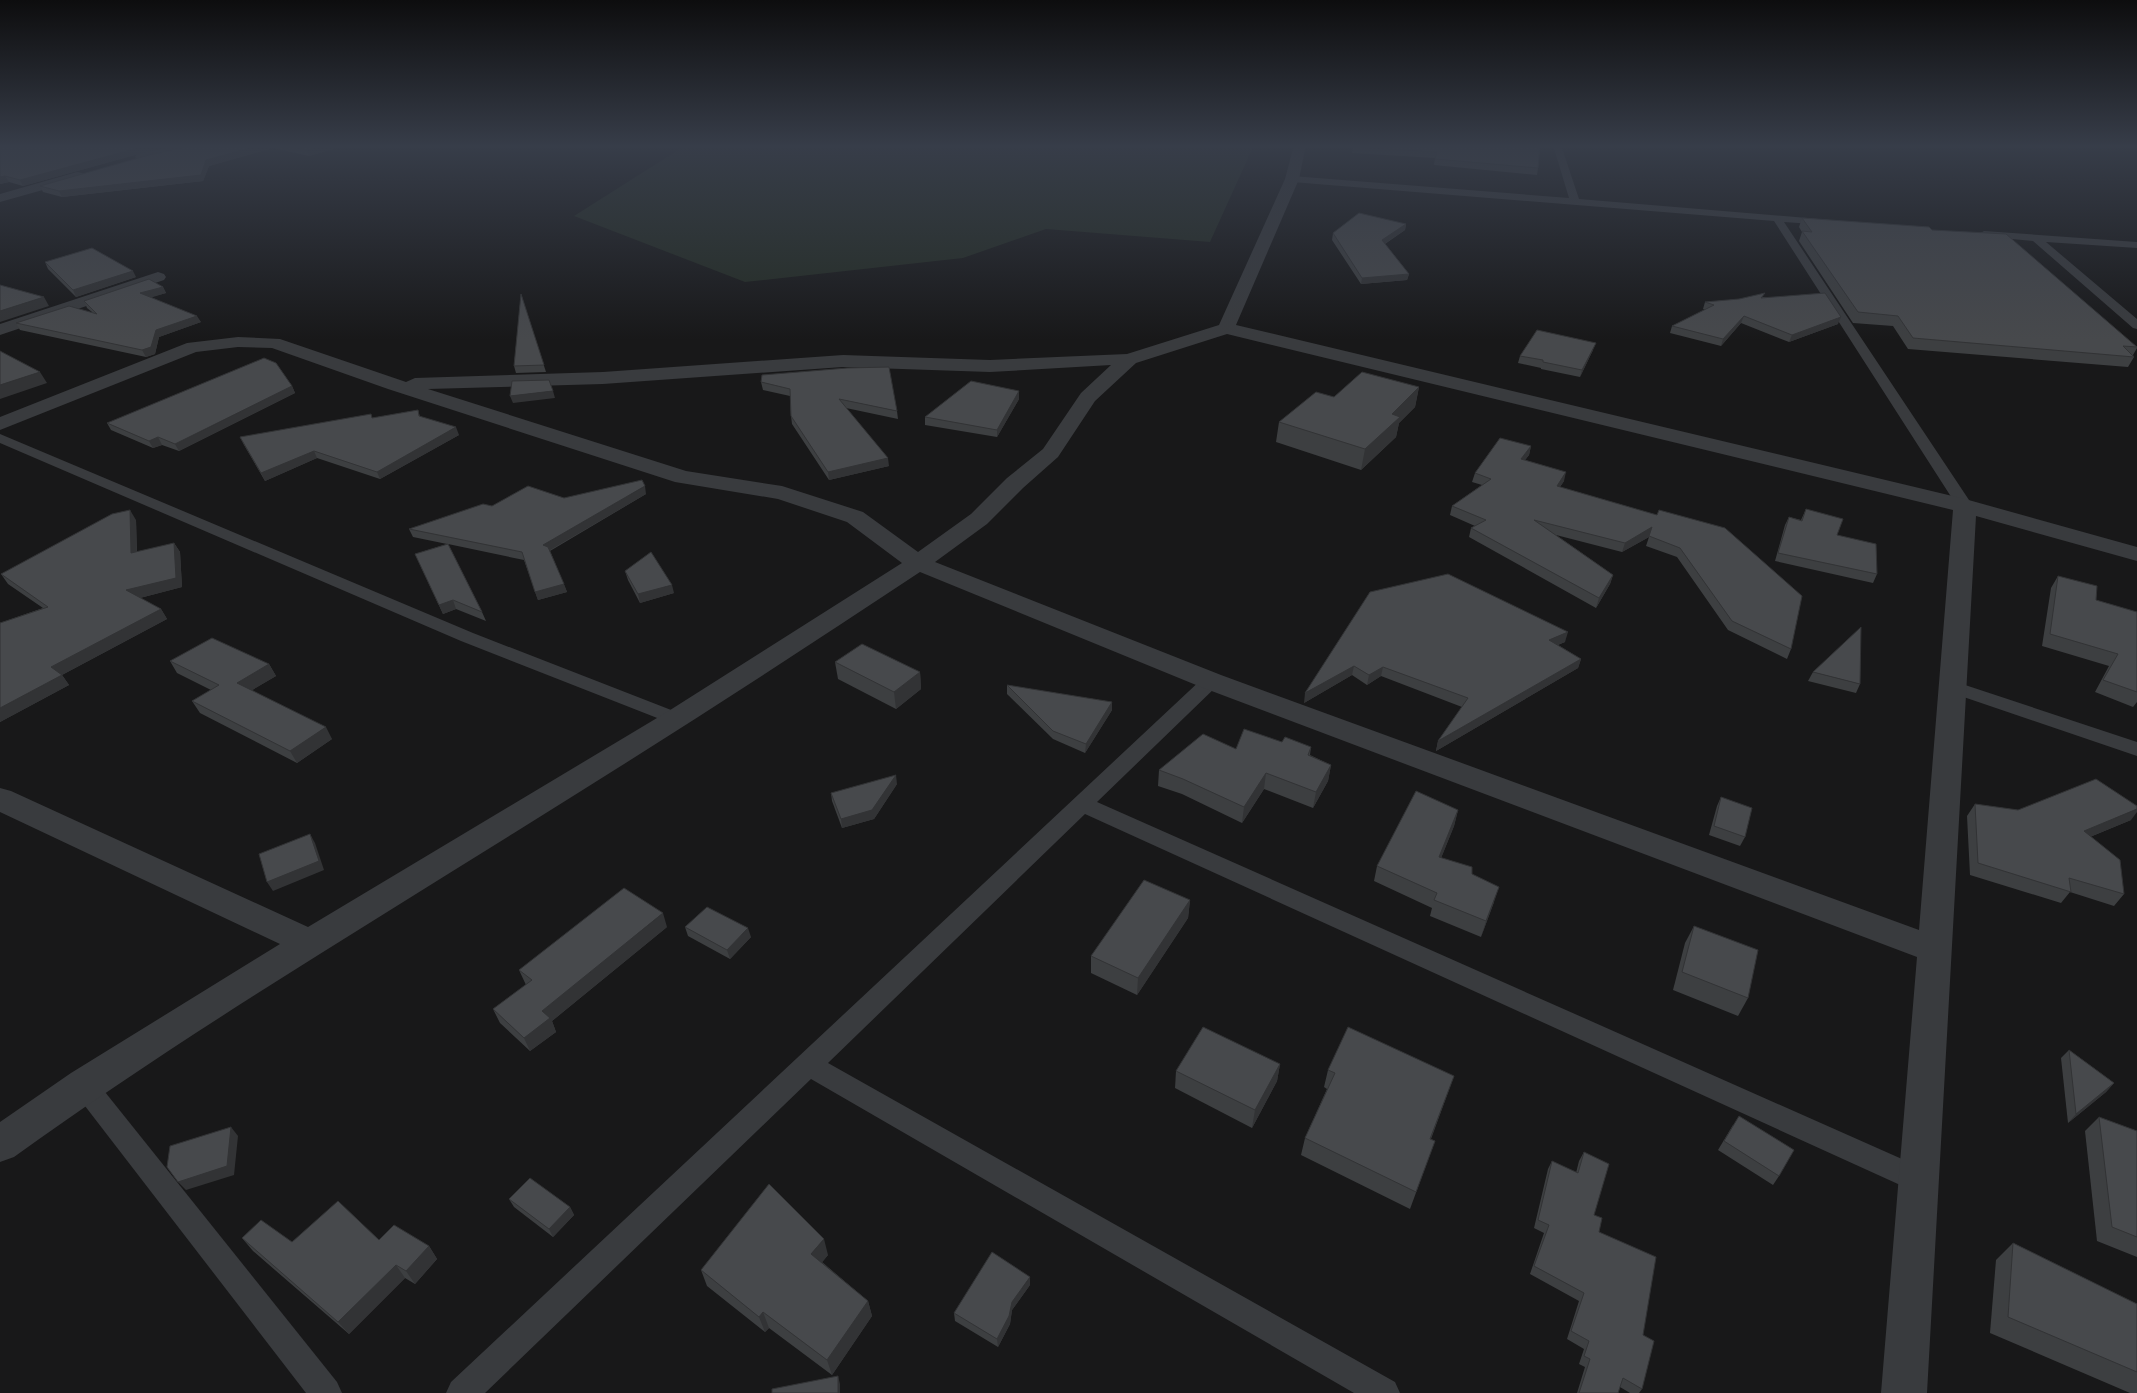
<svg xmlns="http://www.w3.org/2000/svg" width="2137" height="1393" font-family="'Alegreya Sans',sans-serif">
<rect width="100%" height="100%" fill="#181819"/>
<path fill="#242c24" d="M 686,145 L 1254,145 L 1210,242 L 1046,229 L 963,258 L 745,282 L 574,216 Z"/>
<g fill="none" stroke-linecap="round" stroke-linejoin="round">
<g fill="#393b3e" fill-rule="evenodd">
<path d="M 1553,145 L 1561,145 L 1579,199 L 1831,220 L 1832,222 L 1827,225 L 1784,222 L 1973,506 L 1970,509 L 1960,509 L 1957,506 L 1774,221 L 1292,182 L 1287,179 L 1292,176 L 1569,198 Z"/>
<path d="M 1984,231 L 2137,242 L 2137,248 L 2046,242 L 2137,319 L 2137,329 L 2133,328 L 2033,241 L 1980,236 L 1979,234 Z"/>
<path d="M 0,434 L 473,633 L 684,715 L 687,719 L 684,723 L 677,725 L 670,723 L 461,641 L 0,443 Z"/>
<path d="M 1211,675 L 1218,677 L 1220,681 L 1218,685 L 1097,802 L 1929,1171 L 1933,1180 L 1929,1189 L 1919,1193 L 1909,1189 L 1085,814 L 828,1063 L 1395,1382 L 1400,1393 L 1354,1393 L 811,1079 L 485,1393 L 446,1393 L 451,1382 L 1204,677 Z"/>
<path d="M 1953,681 L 2137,742 L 2137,756 L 1946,691 L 1944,687 L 1946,683 Z"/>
<path d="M 84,1074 L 93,1077 L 337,1382 L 342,1393 L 306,1393 L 75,1093 L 71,1085 L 75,1077 Z"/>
</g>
<g fill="#393b3e" fill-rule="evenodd">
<path d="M 178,145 L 200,145 L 199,148 L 142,161 L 135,157 L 137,154 Z"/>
<path d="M 1294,145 L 1306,145 L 1299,179 L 1236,325 L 1965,499 L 2137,547 L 2137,561 L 1976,516 L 1927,1393 L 1881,1393 L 1917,957 L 1201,687 L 920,572 C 786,661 651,748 514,833 C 346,938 175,1041 14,1157 L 0,1162 L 0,1122 L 71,1073 L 280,944 L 0,812 L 0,788 L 11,791 L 308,927 L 667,712 L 902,563 L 847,522 L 778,499 L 675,482 L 388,389 L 272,348 L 238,347 L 196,352 L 0,430 L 0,417 L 187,343 L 238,337 L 280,339 L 406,382 L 415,378 L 603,372 L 843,355 L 990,360 L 1127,354 L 1219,325 L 1285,179 ZM 1227,334 L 1953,510 L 1919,930 L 1221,675 L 935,562 L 987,524 L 1023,488 L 1058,457 L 1095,401 L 1136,363 ZM 1111,365 L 1081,393 L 1043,449 L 1007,478 L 971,514 L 918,552 L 863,512 L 782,486 L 686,471 L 428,389 L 603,384 L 843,367 L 990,372 Z"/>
<path d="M 77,172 L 82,173 L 84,176 L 82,179 L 0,202 L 0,194 Z"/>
<path d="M 158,272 L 164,274 L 166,277 L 164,280 L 0,335 L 0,324 Z"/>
</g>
</g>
<g fill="#3d3f41">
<path d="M 0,145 L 171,145 L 23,186 L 9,182 L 0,184 Z"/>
<path d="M 195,145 L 347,145 L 309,156 L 273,148 L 209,166 L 203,181 L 62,197 L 43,192 L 40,186 Z"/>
<path d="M 1540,145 L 1538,168 L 1537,175 L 1434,165 L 1435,158 L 1352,153 L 1353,147 Z"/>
<path d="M 1802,218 L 1932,230 L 2137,347 L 2137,348 L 2133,355 L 2134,357 L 2128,367 L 1908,349 L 1893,326 L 1853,323 L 1799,241 L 1802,232 L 1799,227 Z"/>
<path d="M 1406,224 L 1405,230 L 1385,244 L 1409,274 L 1407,280 L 1361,284 L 1332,240 L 1333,233 Z"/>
<path d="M 45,262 L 136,277 L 76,297 L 48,269 Z"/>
<path d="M 163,287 L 166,293 L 151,297 L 201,322 L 159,337 L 155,354 L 146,357 L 20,330 L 16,323 L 92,312 L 87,308 L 84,301 Z"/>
<path d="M 521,294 L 546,372 L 516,373 L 514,366 Z"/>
<path d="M 1764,297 L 1838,324 L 1789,342 L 1741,323 L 1721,346 L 1670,333 L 1672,326 L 1706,310 L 1703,309 L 1705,302 Z"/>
<path d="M 1593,350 L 1580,377 L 1541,369 L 1541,368 L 1518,363 L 1520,356 Z"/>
<path d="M 761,382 L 897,411 L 898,419 L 846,408 L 889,466 L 829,480 L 792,424 L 791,416 L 790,396 L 763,390 Z"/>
<path d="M 292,386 L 295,393 L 179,451 L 162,445 L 153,448 L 111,430 L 107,423 Z"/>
<path d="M 1419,387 L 1415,407 L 1399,423 L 1396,437 L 1361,470 L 1276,442 L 1279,422 L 1334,397 Z"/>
<path d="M 1019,391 L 1019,399 L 997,437 L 925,425 L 925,417 Z"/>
<path d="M 418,410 L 420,417 L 459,435 L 380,479 L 317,458 L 265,481 L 244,445 L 240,437 L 372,418 Z"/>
<path d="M 1531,446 L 1529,455 L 1525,460 L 1564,481 L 1560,487 L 1657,515 L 1791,649 L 1787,659 L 1728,630 L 1677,557 L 1646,546 L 1649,537 L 1622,552 L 1556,535 L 1613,575 L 1610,584 L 1596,608 L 1469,537 L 1471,528 L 1475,526 L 1450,515 L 1452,506 L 1482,485 L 1472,482 L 1475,473 Z"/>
<path d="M 646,494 L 550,551 L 567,592 L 538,600 L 524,560 L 448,544 L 482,612 L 486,621 L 456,609 L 443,614 L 415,554 L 447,544 L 413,537 L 409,529 L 492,506 L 564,498 Z"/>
<path d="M 1806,509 L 1837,535 L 1877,574 L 1873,583 L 1775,561 L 1785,525 L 1789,517 L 1801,520 Z"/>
<path d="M 136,520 L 137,552 L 174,543 L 180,552 L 182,587 L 140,598 L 161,609 L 167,619 L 62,675 L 69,685 L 0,722 L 0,623 L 43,608 L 8,584 L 1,574 Z"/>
<path d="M 625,571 L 674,593 L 640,603 L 628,580 Z"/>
<path d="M 2058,576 L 2096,600 L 2137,612 L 2137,702 L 2133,707 L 2095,692 L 2109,666 L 2042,646 L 2051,588 Z"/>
<path d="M 1370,592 L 1565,642 L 1558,645 L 1581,659 L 1578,668 L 1436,751 L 1438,741 L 1462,707 L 1381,676 L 1367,685 L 1352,675 L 1304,703 Z"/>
<path d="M 170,661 L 269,664 L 276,676 L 252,690 L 332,739 L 297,763 L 200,713 L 192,701 L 211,690 L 177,673 Z"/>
<path d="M 835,662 L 920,672 L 921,689 L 896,709 L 838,679 Z"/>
<path d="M 1813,672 L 1860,684 L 1856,693 L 1808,681 Z"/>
<path d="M 1007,685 L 1112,702 L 1112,710 L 1085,753 L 1053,739 L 1007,694 Z"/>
<path d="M 1282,742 L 1311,747 L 1310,755 L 1331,765 L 1328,781 L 1313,808 L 1264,789 L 1242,823 L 1182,794 L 1158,786 L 1159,770 L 1236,749 Z"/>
<path d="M 897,784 L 874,819 L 842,828 L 832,801 L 831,793 Z"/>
<path d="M 1721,797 L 1745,837 L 1740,846 L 1709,835 L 1717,806 Z"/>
<path d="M 1975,804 L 2018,810 L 2131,820 L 2090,837 L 2124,894 L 2114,906 L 2070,892 L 2061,903 L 1970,875 L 1967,816 Z"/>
<path d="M 1458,810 L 1454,826 L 1441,858 L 1472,874 L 1494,902 L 1481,937 L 1430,916 L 1432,908 L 1374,881 L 1377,866 Z"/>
<path d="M 1190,900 L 1188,918 L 1137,995 L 1091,973 L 1091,956 Z"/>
<path d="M 1694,926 L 1748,998 L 1738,1016 L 1673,990 L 1685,943 Z"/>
<path d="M 667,927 L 552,1021 L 556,1032 L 530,1051 L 500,1023 L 493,1009 L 526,985 L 519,970 Z"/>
<path d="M 685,927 L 751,937 L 730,959 L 688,936 Z"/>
<path d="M 2069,1050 L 2114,1083 L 2106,1092 L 2068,1123 L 2061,1058 Z"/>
<path d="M 1280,1064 L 1277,1081 L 1252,1128 L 1175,1088 L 1176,1071 Z"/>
<path d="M 1328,1070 L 1454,1076 L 1431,1139 L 1435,1141 L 1410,1209 L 1301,1155 L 1305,1138 L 1327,1089 L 1324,1087 Z"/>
<path d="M 2099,1117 L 2137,1131 L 2137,1257 L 2097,1241 L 2085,1131 Z"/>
<path d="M 1733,1125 L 1779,1176 L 1773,1185 L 1718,1150 Z"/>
<path d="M 1584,1152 L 1594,1215 L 1599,1232 L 1643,1335 L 1642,1389 L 1639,1393 L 1630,1393 L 1620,1387 L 1618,1393 L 1577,1393 L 1585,1367 L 1579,1364 L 1584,1349 L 1567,1339 L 1579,1301 L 1530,1274 L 1544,1233 L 1534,1228 L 1548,1169 L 1552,1161 L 1576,1173 L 1579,1161 Z"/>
<path d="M 509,1199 L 570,1207 L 574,1215 L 553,1237 L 514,1207 Z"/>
<path d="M 242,1238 L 292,1242 L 379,1240 L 429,1246 L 437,1259 L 415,1284 L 405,1278 L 349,1334 L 253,1251 Z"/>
<path d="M 2013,1243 L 2137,1304 L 2137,1393 L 2130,1393 L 1990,1333 L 1996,1260 Z"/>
<path d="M 828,1255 L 822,1262 L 868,1301 L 872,1316 L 832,1375 L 769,1328 L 765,1332 L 707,1286 L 701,1270 Z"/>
<path d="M 1030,1285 L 1012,1310 L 1010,1324 L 998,1347 L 955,1321 L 954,1313 Z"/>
</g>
<g fill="#323335">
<path d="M 149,145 L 171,145 L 23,186 L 20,180 Z"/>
<path d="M 261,145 L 272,145 L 273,148 L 209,166 L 203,181 L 62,197 L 59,191 L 206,160 Z"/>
<path d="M 326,145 L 347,145 L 309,156 L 307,150 Z"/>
<path d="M 5,176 L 9,182 L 0,184 L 0,177 Z"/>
<path d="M 1406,224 L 1405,230 L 1381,246 L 1382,240 Z"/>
<path d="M 133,271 L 136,277 L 76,297 L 73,290 Z"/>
<path d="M 1409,274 L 1407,280 L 1361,284 L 1362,278 Z"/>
<path d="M 163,287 L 166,293 L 143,300 L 140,293 Z"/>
<path d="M 44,297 L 49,306 L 0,322 L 0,311 Z"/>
<path d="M 197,316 L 201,322 L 159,337 L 155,354 L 146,357 L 142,350 L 156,330 Z"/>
<path d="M 1744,316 L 1741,323 L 1721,346 L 1723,339 Z"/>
<path d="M 1841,317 L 1838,324 L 1789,342 L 1792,335 Z"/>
<path d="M 1596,343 L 1593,350 L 1580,377 L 1582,370 Z"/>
<path d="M 40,372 L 47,383 L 0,399 L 0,385 Z"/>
<path d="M 292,386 L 295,393 L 179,451 L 175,444 Z"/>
<path d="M 1419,387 L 1415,407 L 1399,423 L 1396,437 L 1361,470 L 1365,449 L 1392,414 Z"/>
<path d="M 553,391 L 555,398 L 513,403 L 510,396 Z"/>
<path d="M 1019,391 L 1019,399 L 997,437 L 997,430 Z"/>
<path d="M 456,427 L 459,435 L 380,479 L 377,472 Z"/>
<path d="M 158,437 L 162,445 L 153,448 L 149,441 Z"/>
<path d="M 1531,446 L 1529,455 L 1519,468 L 1521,459 Z"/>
<path d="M 314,451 L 317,458 L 265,481 L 261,473 Z"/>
<path d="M 888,458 L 889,466 L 829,480 L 828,472 Z"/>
<path d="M 1566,472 L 1564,481 L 1554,495 L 1557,486 Z"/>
<path d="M 645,486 L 646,494 L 545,553 L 543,545 Z"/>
<path d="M 130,510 L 136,520 L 137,563 L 131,553 Z"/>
<path d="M 1652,527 L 1649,537 L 1622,552 L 1625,543 Z"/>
<path d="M 174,543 L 180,552 L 182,587 L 132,600 L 126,590 Z"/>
<path d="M 1613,575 L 1610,584 L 1596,608 L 1599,598 Z"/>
<path d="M 564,584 L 567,592 L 538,600 L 535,592 Z"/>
<path d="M 672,585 L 674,593 L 640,603 L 638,594 Z"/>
<path d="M 453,600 L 456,609 L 443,614 L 439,605 Z"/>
<path d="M 161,609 L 167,619 L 58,677 L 51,667 Z"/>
<path d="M 1568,632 L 1565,642 L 1546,649 L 1549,640 Z"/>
<path d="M 1581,659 L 1578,668 L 1436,751 L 1438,741 Z"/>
<path d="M 269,664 L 276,676 L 244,695 L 237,683 Z"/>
<path d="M 1354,666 L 1352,675 L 1304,703 L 1305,693 Z"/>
<path d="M 1383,667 L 1381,676 L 1367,685 L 1369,675 Z"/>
<path d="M 920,672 L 921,689 L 896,709 L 894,692 Z"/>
<path d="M 62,675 L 69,685 L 0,722 L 0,708 Z"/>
<path d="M 1112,702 L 1112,710 L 1085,753 L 1086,744 Z"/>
<path d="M 326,727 L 332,739 L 297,763 L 290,751 Z"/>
<path d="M 1331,765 L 1328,781 L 1313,808 L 1316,792 Z"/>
<path d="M 1266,773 L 1264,789 L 1242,823 L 1244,807 Z"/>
<path d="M 896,775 L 897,784 L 874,819 L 842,828 L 841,819 Z"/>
<path d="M 2137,809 L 2137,812 L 2131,820 L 2075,843 L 2084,831 Z"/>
<path d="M 1458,810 L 1454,826 L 1435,873 L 1439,857 Z"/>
<path d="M 310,834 L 315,843 L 324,870 L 273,891 L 267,882 Z"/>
<path d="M 1499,887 L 1494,902 L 1481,937 L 1486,921 Z"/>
<path d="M 1190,900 L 1188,918 L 1137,995 L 1138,978 Z"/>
<path d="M 663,913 L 667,927 L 552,1021 L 556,1032 L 530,1051 L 524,1038 L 542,1011 Z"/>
<path d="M 748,928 L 751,937 L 730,959 L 727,950 Z"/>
<path d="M 1280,1064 L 1277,1081 L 1252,1128 L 1255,1110 Z"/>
<path d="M 2114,1083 L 2106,1092 L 2068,1123 L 2076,1114 Z"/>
<path d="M 231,1127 L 238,1136 L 234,1175 L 186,1190 L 178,1182 Z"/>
<path d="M 570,1207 L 574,1215 L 553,1237 L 549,1229 Z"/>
<path d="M 824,1239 L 828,1255 L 816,1270 L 811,1254 Z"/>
<path d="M 429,1246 L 437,1259 L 415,1284 L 406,1271 Z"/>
<path d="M 396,1265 L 405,1278 L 349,1334 L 338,1322 Z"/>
<path d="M 1030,1277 L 1030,1285 L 1012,1310 L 1010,1324 L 998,1347 L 997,1339 L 1012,1302 Z"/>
<path d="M 868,1301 L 872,1316 L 832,1375 L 827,1360 Z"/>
<path d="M 763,1312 L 769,1328 L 765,1332 L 759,1317 Z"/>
<path d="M 838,1376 L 840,1384 L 840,1393 L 838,1393 Z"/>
</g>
<g fill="#47494c" stroke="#323335">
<path d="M 0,145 L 149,145 L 20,180 L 5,176 L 0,177 Z"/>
<path d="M 195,145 L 261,145 L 206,160 L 201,175 L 59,191 L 40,186 L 149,155 Z"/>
<path d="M 284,145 L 326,145 L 307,150 Z"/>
<path d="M 1353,145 L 1540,145 L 1538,168 L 1435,159 L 1437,152 L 1353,147 Z"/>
<path d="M 1359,213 L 1406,224 L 1382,240 L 1409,274 L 1362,278 L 1333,233 Z"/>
<path d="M 1802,218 L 1929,227 L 1932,230 L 2006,234 L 2137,347 L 2123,346 L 2134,357 L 1913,338 L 1898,316 L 1858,312 L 1802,231 L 1812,232 Z"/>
<path d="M 92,248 L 133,271 L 73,290 L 45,262 Z"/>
<path d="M 149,279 L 163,287 L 140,293 L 197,316 L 156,330 L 151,347 L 142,350 L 16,323 L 69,306 L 97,314 L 84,301 Z"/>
<path d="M 0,285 L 44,297 L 0,311 Z"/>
<path d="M 1765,293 L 1761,298 L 1825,293 L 1841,317 L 1792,335 L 1744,316 L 1723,339 L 1672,326 L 1714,305 L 1705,302 L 1739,299 Z"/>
<path d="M 521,294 L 544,365 L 514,366 Z"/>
<path d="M 1537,330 L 1596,343 L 1582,370 L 1543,362 L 1543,360 L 1520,356 Z"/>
<path d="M 0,351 L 40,372 L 0,385 Z"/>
<path d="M 264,358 L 276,363 L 292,386 L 175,444 L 158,437 L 149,441 L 107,423 Z"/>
<path d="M 889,367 L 897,411 L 839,399 L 888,458 L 828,472 L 791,416 L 790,389 L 761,382 L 762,375 L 847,368 Z"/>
<path d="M 1362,372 L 1419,387 L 1392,414 L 1400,417 L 1365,449 L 1279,422 L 1316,392 L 1334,397 Z"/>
<path d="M 549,380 L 553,391 L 510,396 L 512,381 Z"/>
<path d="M 971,381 L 1019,391 L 997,430 L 925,417 Z"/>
<path d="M 418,410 L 419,416 L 456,427 L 377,472 L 314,451 L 261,473 L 240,437 L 371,414 L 372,418 Z"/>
<path d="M 1500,438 L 1531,446 L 1521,459 L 1566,472 L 1557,486 L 1657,515 L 1659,510 L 1725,528 L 1802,596 L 1791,649 L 1732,621 L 1680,548 L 1649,536 L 1652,527 L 1625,543 L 1534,520 L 1613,575 L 1599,598 L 1471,528 L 1486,520 L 1452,506 L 1491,479 L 1475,473 Z"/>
<path d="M 642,480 L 645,486 L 543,545 L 548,547 L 564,584 L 535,592 L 522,552 L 409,529 L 483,504 L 492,506 L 528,486 L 564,498 Z"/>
<path d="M 1806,509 L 1843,519 L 1837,535 L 1876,544 L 1877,574 L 1778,553 L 1789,517 L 1802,521 Z"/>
<path d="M 130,510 L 131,553 L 174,543 L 176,578 L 126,590 L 161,609 L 51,667 L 62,675 L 0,708 L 0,623 L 48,607 L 1,574 L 112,514 Z"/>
<path d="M 448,544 L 482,612 L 453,600 L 439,605 L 415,554 Z"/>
<path d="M 651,552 L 672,585 L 638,594 L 625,571 Z"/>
<path d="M 1448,574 L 1568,632 L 1549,640 L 1581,659 L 1438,741 L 1468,698 L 1383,667 L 1369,675 L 1354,666 L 1305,693 L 1370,592 Z"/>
<path d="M 2058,576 L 2097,586 L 2096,600 L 2137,612 L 2137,692 L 2103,680 L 2118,654 L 2050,634 Z"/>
<path d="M 1861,627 L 1860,684 L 1813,672 Z"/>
<path d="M 212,638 L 269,664 L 237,683 L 326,727 L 290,751 L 192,701 L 219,685 L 170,661 Z"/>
<path d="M 862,644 L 920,672 L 894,692 L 835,662 Z"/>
<path d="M 1007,685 L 1112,702 L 1086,744 L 1053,731 Z"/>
<path d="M 1244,729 L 1282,742 L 1285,737 L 1311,747 L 1308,755 L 1331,765 L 1316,792 L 1266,773 L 1244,807 L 1183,779 L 1159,770 L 1203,734 L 1236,749 Z"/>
<path d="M 896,775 L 872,810 L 841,819 L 831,793 Z"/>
<path d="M 2096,779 L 2137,806 L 2137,809 L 2084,831 L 2120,860 L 2124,894 L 2069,878 L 2071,892 L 1978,863 L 1975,804 L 2018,810 Z"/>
<path d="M 1416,791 L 1458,810 L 1439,857 L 1472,867 L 1472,874 L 1499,887 L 1486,921 L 1434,900 L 1437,893 L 1377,866 Z"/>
<path d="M 1721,797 L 1752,808 L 1745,837 L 1714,826 Z"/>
<path d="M 310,834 L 319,861 L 267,882 L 259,854 Z"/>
<path d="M 1144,880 L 1190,900 L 1138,978 L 1091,956 Z"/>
<path d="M 624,888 L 663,913 L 542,1011 L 550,1018 L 524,1038 L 493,1009 L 532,980 L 519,970 Z"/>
<path d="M 707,907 L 748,928 L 727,950 L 685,927 Z"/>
<path d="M 1694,926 L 1758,950 L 1748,998 L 1682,972 Z"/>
<path d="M 1203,1027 L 1280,1064 L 1255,1110 L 1176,1071 Z"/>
<path d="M 1348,1027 L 1454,1076 L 1430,1139 L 1435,1141 L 1416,1192 L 1305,1138 L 1335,1073 L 1328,1070 Z"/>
<path d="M 2069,1050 L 2114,1083 L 2076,1114 Z"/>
<path d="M 1739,1116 L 1794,1150 L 1779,1176 L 1724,1141 Z"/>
<path d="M 2099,1117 L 2137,1131 L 2137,1237 L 2112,1227 Z"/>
<path d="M 231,1127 L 227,1166 L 178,1182 L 167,1167 L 170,1146 Z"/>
<path d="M 1584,1152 L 1609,1164 L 1594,1215 L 1602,1218 L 1599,1232 L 1656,1257 L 1643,1335 L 1654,1341 L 1642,1389 L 1623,1378 L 1618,1393 L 1579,1393 L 1590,1359 L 1584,1356 L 1589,1341 L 1571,1331 L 1584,1293 L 1534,1266 L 1549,1225 L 1538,1220 L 1552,1161 L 1578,1173 Z"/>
<path d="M 530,1178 L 570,1207 L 549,1229 L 509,1199 Z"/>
<path d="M 769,1184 L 824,1239 L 811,1254 L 868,1301 L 827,1360 L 763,1312 L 759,1317 L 701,1270 Z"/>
<path d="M 338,1201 L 379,1240 L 394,1225 L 429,1246 L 406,1271 L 396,1265 L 338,1322 L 242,1238 L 261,1220 L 292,1242 Z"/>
<path d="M 2013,1243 L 2137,1304 L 2137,1372 L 2008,1317 Z"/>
<path d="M 992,1252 L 1030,1277 L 1012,1302 L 1009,1316 L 997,1339 L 954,1313 Z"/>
<path d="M 838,1376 L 838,1393 L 772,1393 L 772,1389 Z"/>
</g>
<linearGradient id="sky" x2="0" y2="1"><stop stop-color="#0d0d0e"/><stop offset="0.43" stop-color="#373d49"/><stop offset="1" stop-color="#373d49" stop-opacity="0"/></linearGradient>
<rect width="2137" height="340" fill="url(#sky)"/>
</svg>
